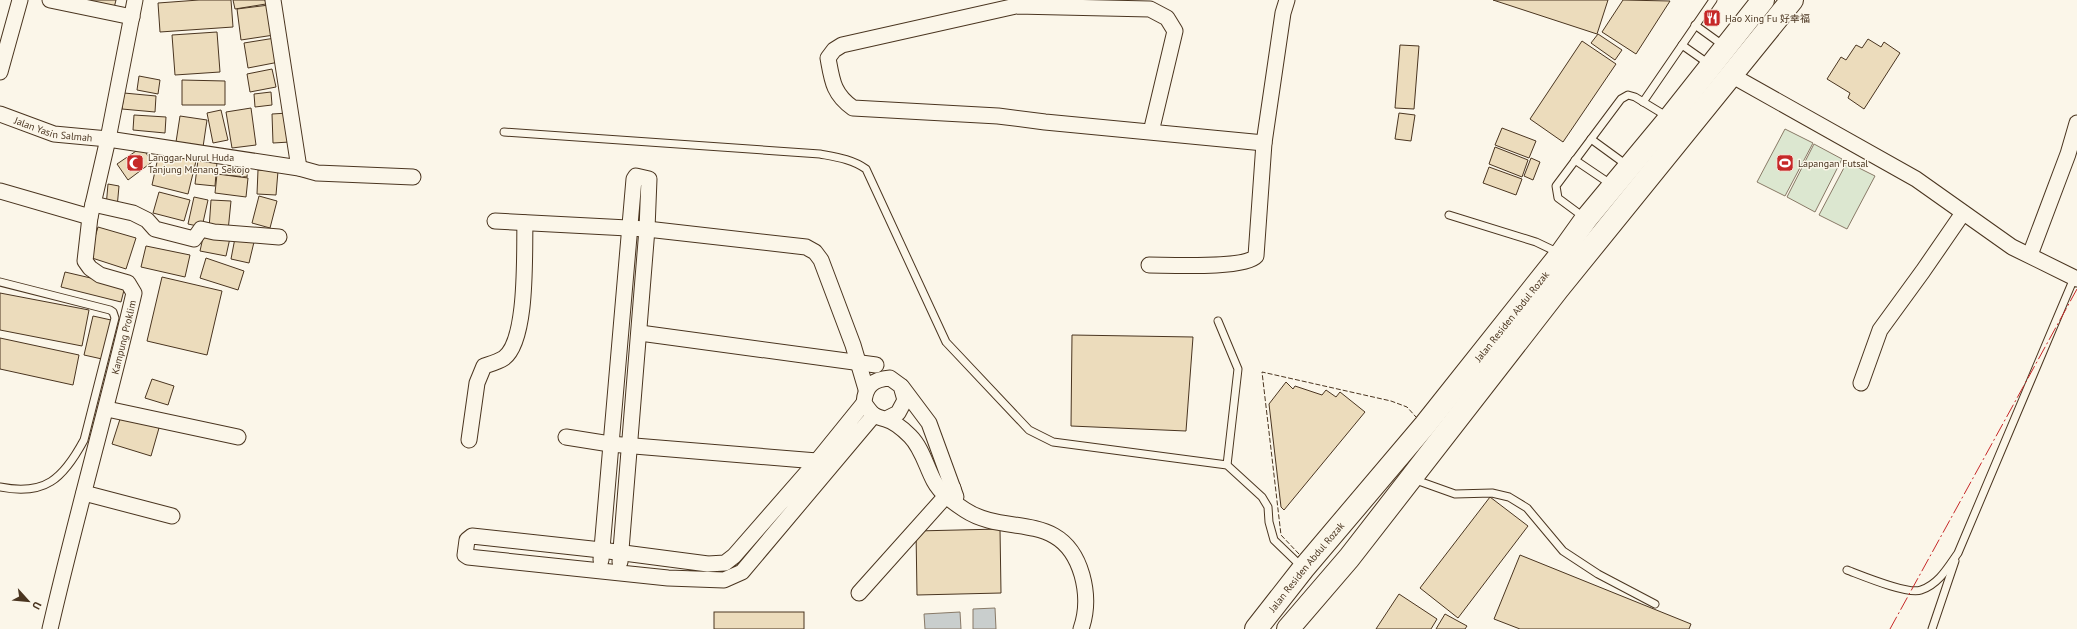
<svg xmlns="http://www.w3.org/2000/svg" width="2077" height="629" font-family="'PT Sans','Noto Sans SC',sans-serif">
<rect width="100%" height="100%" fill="#fbf6e9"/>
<g fill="#dce7d0" stroke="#887966">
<path d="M 1785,129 L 1813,143 L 1785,196 L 1757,182 Z"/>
<path d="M 1814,144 L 1842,159 L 1815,212 L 1787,197 Z"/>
<path d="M 1847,162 L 1875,176 L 1847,229 L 1819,215 Z"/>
</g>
<g fill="#c9cecd" stroke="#887966">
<path d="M 995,608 L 996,629 L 973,629 L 973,609 Z"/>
<path d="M 960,612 L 961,629 L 925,629 L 924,614 Z"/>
</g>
<g fill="#ecdcbc" stroke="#4a3520">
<path d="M 82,0 L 116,0 L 114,8 Z"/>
<path d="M 199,0 L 231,0 L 233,27 L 160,32 L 158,3 Z"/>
<path d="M 233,0 L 265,0 L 266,4 L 235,9 Z"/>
<path d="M 1493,0 L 1608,0 L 1597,34 Z"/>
<path d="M 1623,0 L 1670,1 L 1636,54 L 1602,32 Z"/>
<path d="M 269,5 L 274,35 L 241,40 L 237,9 Z"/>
<path d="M 217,32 L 220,72 L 175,75 L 172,35 Z"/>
<path d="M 1598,34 L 1622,50 L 1615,60 L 1591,43 Z"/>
<path d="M 275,38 L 279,62 L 248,68 L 244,43 Z"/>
<path d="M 1868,39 L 1881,47 L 1884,42 L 1900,53 L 1864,109 L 1848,98 L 1850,93 L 1827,79 L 1841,57 L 1846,60 L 1856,45 L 1862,48 Z"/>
<path d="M 1582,41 L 1616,64 L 1563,142 L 1530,119 Z"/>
<path d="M 1400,45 L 1419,46 L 1414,109 L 1395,108 Z"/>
<path d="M 272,69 L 276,87 L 250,92 L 247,74 Z"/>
<path d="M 139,76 L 160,80 L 158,94 L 137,90 Z"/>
<path d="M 182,80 L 225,81 L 225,105 L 182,105 Z"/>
<path d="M 271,92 L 272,105 L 255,107 L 254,94 Z"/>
<path d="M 124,93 L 156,96 L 155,112 L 122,109 Z"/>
<path d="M 251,108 L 256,145 L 232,148 L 226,112 Z"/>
<path d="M 221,110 L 228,140 L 213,143 L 207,113 Z"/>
<path d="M 288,113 L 290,142 L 273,143 L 272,114 Z"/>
<path d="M 1399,113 L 1415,115 L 1411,141 L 1395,139 Z"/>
<path d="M 134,115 L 166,117 L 165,133 L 133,130 Z"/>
<path d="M 180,116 L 207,120 L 203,147 L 176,142 Z"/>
<path d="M 1502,128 L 1536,141 L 1529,158 L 1495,145 Z"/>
<path d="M 142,147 L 152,162 L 128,180 L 117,164 Z"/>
<path d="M 1495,147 L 1528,160 L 1522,177 L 1489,164 Z"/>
<path d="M 159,153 L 196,161 L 188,194 L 152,185 Z"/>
<path d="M 1531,158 L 1540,162 L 1533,180 L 1524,176 Z"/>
<path d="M 198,160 L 217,162 L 215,186 L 195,184 Z"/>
<path d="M 225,164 L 248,166 L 247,177 L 224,175 Z"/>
<path d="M 1489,167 L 1522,179 L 1516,195 L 1483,183 Z"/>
<path d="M 258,170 L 278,171 L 276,195 L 257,194 Z"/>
<path d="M 217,174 L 248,178 L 246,197 L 215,193 Z"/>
<path d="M 108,184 L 119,186 L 117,208 L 106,207 Z"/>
<path d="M 159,192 L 190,200 L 184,221 L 153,213 Z"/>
<path d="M 259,196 L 277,201 L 270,228 L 252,223 Z"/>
<path d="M 194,197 L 208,200 L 202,227 L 188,224 Z"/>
<path d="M 211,200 L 231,201 L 228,231 L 209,229 Z"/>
<path d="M 98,227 L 136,238 L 126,269 L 89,257 Z"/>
<path d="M 204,233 L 230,238 L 226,256 L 200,251 Z"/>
<path d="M 235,238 L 254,242 L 249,263 L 231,259 Z"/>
<path d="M 146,246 L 190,255 L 185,277 L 141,267 Z"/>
<path d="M 206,258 L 244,271 L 238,290 L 200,278 Z"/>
<path d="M 65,272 L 125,286 L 121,302 L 61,287 Z"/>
<path d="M 162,277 L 222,291 L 207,355 L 147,341 Z"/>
<path d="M 0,293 L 89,310 L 82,346 L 0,330 Z"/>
<path d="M 93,316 L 111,320 L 102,359 L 84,355 Z"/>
<path d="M 1072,335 L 1193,337 L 1186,431 L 1071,426 Z"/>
<path d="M 0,338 L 79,355 L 73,385 L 0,369 Z"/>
<path d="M 152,379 L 174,386 L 168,405 L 145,398 Z"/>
<path d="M 1286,382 L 1293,389 L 1295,386 L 1322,395 L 1326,390 L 1336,397 L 1340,392 L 1365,412 L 1284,510 L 1281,507 L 1269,404 Z"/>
<path d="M 121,416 L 159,428 L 151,456 L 112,444 Z"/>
<path d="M 1490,497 L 1528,526 L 1458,618 L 1420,588 Z"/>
<path d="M 1000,529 L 1001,593 L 917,595 L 916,531 Z"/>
<path d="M 1520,555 L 1691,624 L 1689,629 L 1520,629 L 1494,619 Z"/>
<path d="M 1399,594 L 1437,619 L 1431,629 L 1376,629 Z"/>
<rect x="714" y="612" width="90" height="17"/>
<path d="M 1445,614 L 1467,626 L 1465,629 L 1436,629 Z"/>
</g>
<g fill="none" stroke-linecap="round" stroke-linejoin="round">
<defs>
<g id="service">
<path d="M 1695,25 L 1724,46"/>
<path d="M 1682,45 L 1709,64"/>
<path d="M 1643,102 L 1713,0"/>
<path d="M 504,132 L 820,154 C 836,157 852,159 866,169 L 946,342 L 1029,430 L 1053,442 L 1227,465 L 1262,497 L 1268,507 L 1269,522 L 1274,540 L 1302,567"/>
<path d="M 1591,139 L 1628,166"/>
<path d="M 1575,160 L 1612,185"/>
<path d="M 1449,215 L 1536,242 L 1559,253"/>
<path d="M 1585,218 L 1558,198 L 1556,186 L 1621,99 L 1628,95 L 1635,97 L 1668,117"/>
<path d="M 0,282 L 110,310 L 113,312 L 115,318 L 84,440 C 63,479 45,496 0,487"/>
<path d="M 1218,321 L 1238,369 L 1227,465"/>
<path d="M 1413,479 L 1455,494 L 1492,493 L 1509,497 L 1527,508 L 1563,551 L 1598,574 L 1655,604"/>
<path d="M 1847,570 C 1863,576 1908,595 1921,590 C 1939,584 1948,567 1958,553 L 2074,278"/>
<path d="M 1932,629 L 1955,561"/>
</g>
<g id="minor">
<path d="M 50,0 L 132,17"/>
<path d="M 273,0 L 299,168"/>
<path d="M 0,72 L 20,0"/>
<path d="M 1731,75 L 1916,179 L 2012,247 L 2077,279"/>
<path id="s1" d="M 0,114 L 54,134 L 108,139 L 299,168 L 317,173 L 413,177"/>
<path d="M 1151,132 L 1175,31 L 1167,18 L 1150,9 L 1016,6 L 842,45 L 834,50 L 828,58 C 832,80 833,94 853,108 L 998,116 L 1045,122 L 1264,143"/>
<path d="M 0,191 L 90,217"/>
<path d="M 93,204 L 133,213 L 147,220 L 155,229 L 194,239 L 201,229 L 214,232 L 279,237"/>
<path d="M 495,221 L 647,229 L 806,247 L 815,252 L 821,260 L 853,345 L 866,389"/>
<path d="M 2030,255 L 2068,154 L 2077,123"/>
<path d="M 1149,265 C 1169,265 1245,269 1256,256 L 1264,143 L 1283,13 L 1287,0"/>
<path d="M 640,333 L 876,365"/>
<path d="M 1861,383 L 1880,330 L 1923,271 L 1963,213"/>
<path d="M 902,387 L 929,423 L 956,497"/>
<path d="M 864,403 L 817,461 L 734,556 L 725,563 L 708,564 L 601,550 L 472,536 L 467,540 L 465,555 L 468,557 L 668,578 L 724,580 L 742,572 L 874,415"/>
<path d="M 107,409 L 238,437"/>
<path d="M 886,419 L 898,413 L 905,400 L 901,386 L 890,378 C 873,379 865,386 864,403 C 867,407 870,412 874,415 C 877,417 881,418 885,419 C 893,421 904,430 910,436 C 922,448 926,466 934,481 C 941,494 953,502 965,510 C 1006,537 1063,509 1082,575 C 1087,593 1087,612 1081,629"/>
<path d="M 566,437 L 610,444 L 817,461"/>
<path d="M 469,440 L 477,383 L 484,366 C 490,364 498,362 504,358 C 528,340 524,253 525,223"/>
<path d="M 84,493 L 172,516"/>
<path d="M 601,560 L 634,179 L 636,176 L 649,179 L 647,229 L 620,562"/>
<path d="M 859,593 L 953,488"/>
<path id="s2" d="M 50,629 C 76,516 108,405 134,293 L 128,283 L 100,275 L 90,268 L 85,261 L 90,217 L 108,139 L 135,0"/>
</g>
<g id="trunk">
<path id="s3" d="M 1256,629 L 1303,569 L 1425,425 L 1561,254 L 1586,219 L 1669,119 L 1763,0"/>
<path d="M 1288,629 L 1349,558 L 1558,289 L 1792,0"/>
</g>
</defs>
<use href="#service" stroke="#4a3520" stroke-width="9"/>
<use href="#minor" stroke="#4a3520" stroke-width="17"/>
<use href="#trunk" stroke="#4a3520" stroke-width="24"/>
<use href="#service" stroke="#fbf6e9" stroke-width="7"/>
<use href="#minor" stroke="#fbf6e9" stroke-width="15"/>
<use href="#trunk" stroke="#fbf6e9" stroke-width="22"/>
<path stroke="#4a3520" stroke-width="1" stroke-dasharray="5 2" stroke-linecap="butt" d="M 1299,554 L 1281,535 L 1262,372 L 1391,401 L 1407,407 L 1416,417"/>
<path stroke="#c62828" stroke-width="1" stroke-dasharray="14 3 2 3" stroke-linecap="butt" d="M 1890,629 L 2077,289"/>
</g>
<defs>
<symbol id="restaurant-square" viewBox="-11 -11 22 22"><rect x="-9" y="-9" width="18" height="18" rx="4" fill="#c62828" stroke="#fbf6e9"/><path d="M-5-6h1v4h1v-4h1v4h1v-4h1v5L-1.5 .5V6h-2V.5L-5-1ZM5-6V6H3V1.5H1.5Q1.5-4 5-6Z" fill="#fff"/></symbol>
<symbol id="mosque-square" viewBox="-11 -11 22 22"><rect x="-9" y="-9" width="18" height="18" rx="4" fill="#c62828" stroke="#fbf6e9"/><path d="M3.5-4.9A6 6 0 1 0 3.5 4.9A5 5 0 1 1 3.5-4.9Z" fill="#fff"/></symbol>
<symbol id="stadium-square" viewBox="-11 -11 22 22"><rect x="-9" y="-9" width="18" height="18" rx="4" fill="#c62828" stroke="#fbf6e9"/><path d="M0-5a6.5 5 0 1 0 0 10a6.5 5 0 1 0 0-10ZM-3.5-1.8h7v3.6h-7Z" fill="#fff"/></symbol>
</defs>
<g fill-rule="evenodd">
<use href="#restaurant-square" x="1702" y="8" width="20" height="20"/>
<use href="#mosque-square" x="125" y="153" width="20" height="20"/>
<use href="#stadium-square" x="1775" y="153" width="20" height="20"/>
</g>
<g text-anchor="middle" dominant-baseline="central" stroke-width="3" stroke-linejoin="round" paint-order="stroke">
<g font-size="10" fill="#4a3520" stroke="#fbf6e9" text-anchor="start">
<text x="1725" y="18">Hao Xing Fu 好幸福</text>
<text x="148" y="157">Langgar Nurul Huda<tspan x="148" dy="12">Tanjung Menang Sekojo</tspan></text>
<text x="1798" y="163">Lapangan Futsal</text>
</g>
<g font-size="10" fill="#4a3520" stroke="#fbf6e9">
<text stroke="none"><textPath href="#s1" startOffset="56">Jalan Yasin Salmah</textPath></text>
<text stroke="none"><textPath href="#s3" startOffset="404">Jalan Residen Abdul Rozak</textPath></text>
<text stroke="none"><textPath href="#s2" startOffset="301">Kampung Proklim</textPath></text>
<text stroke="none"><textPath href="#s3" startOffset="80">Jalan Residen Abdul Rozak</textPath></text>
</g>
</g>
<g transform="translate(28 601) rotate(117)" stroke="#fbf6e9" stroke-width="3" paint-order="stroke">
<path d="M0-3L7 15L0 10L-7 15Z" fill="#4a3520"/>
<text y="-6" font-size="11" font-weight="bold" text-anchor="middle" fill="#4a3520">U</text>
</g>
</svg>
